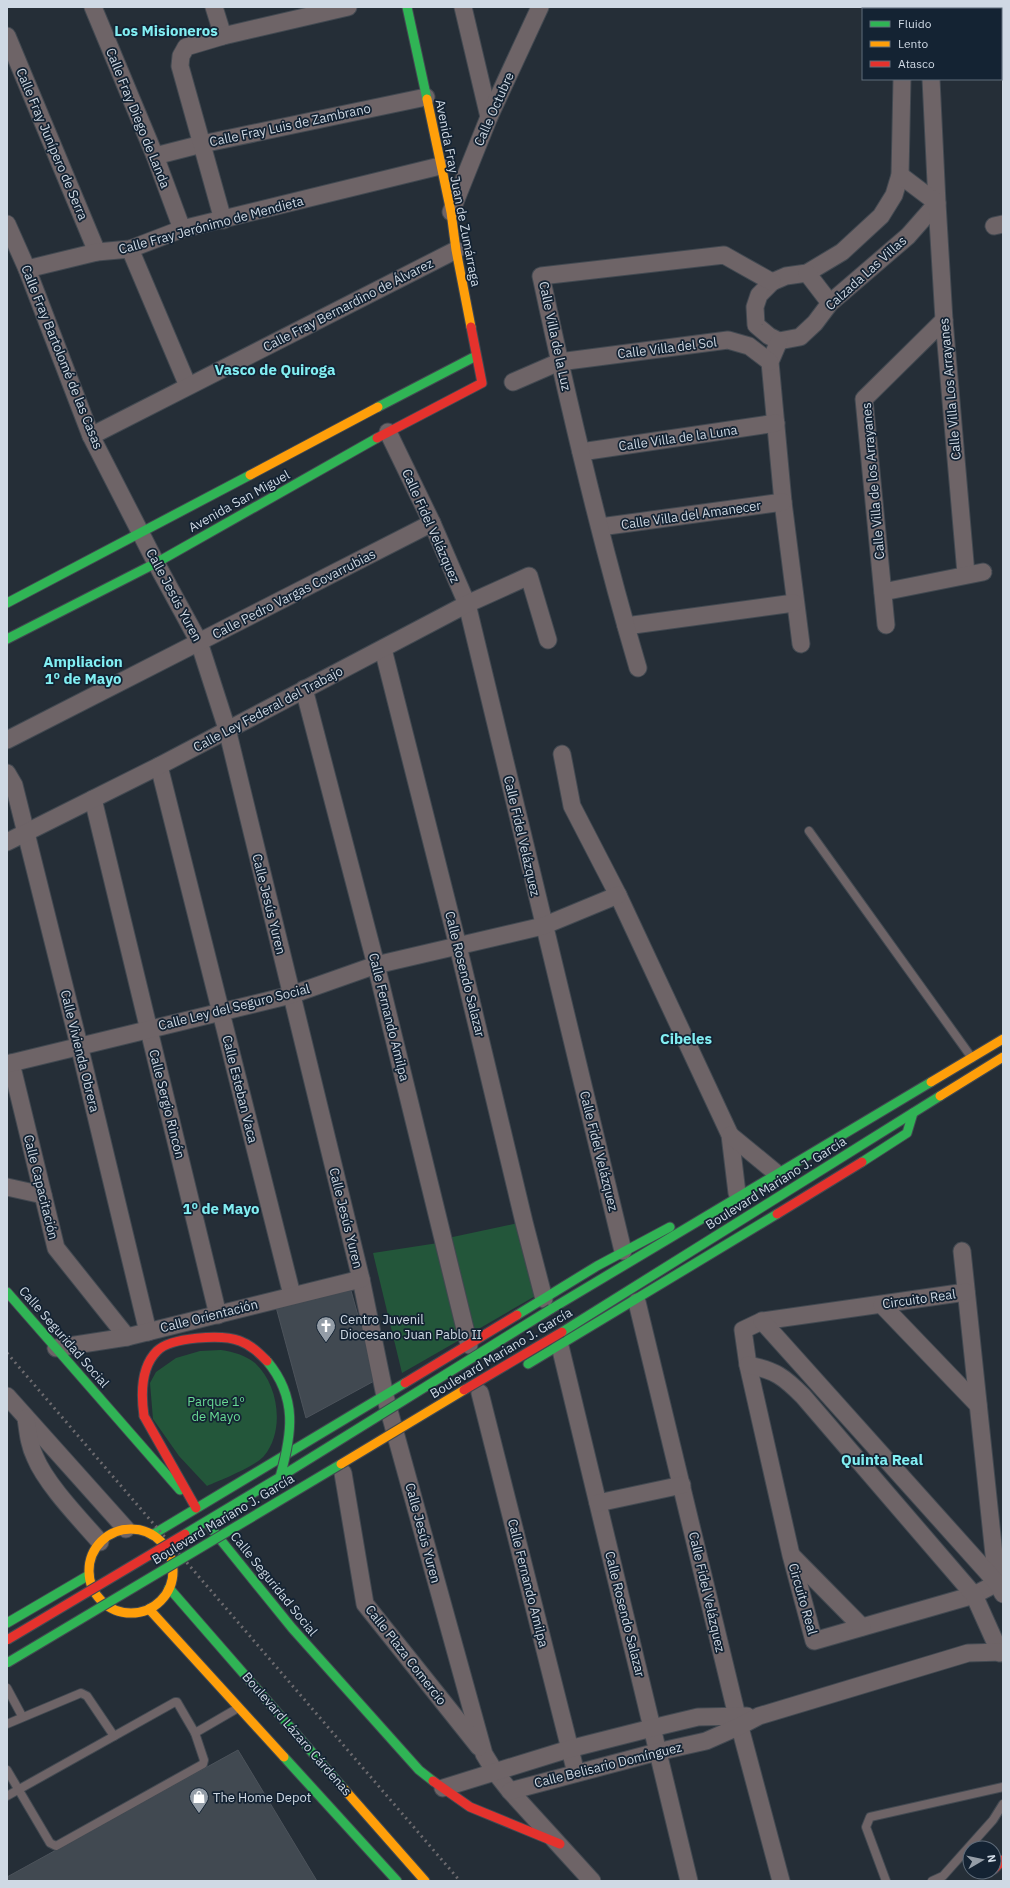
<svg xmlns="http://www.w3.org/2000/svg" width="1010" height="1888" font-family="'IBM Plex Sans',sans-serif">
<rect width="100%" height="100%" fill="#252e37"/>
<g fill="#23563a">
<path d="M 518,1223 L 537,1295 L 475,1331 L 448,1238 Z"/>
<path d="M 438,1243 L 463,1338 L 402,1373 L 373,1253 Z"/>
<path d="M 221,1350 C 234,1352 245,1355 255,1363 C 279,1385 285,1431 264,1456 C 256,1466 219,1481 207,1486 L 179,1456 L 153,1419 L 150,1383 L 156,1372 L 176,1358 L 200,1351 Z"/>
</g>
<g fill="#414951" stroke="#4c535b">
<path d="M 350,1287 L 376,1380 L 306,1418 L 276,1307 Z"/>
<path d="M 238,1750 L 317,1881 L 7,1881 L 7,1877 Z"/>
</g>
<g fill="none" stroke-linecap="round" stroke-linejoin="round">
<defs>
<g id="lane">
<path d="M 809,831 L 972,1058"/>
<path d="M 7,1688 L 22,1716"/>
<path d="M 7,1724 L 81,1693 L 87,1696 L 114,1736"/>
<path d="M 7,1770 L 50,1843 L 56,1846 L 203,1764 L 204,1760 L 195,1733"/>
<path d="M 7,1796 L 175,1702 L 177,1702 L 195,1733 L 238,1708"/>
<path d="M 886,1881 L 866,1827 L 870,1817 L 1003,1787"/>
<path d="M 932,1881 L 943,1876 L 993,1820 L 1003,1804"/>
</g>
<g id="street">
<path d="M 93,7 L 155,156 L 182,229"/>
<path d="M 214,7 L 223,36"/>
<path d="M 463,7 L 489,117"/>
<path d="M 915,9 L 917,7"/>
<path d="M 944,9 L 945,7"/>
<path d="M 7,36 L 97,252"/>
<path d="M 902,79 L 900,175 L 894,195 L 881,216 L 842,252 L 807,273 L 786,276 L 772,282 L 759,295 L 755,307 L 756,325 L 769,336 L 779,341 L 800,337 L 815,323 L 830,303 L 908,236 L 937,203 L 931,79"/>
<path d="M 155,156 L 202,144 L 426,97"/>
<path d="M 900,175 L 937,203 L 944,320 L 966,574"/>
<path d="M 451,212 L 489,117 L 540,7"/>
<path d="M 223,220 L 180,66 L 181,56 L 186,47 L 223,36 L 348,7"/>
<path d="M 7,224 L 27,269 L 91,436 L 156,563 L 199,642 L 227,729 L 361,1279 L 385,1396 L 484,1754 L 495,1772 L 510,1791 L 592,1881"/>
<path d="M 994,226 L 1003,224"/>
<path d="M 130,249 L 188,386"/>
<path d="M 27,269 L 97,252 L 130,249 L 182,229 L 440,166"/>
<path d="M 807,273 L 830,303"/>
<path d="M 779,341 L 770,362 L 783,502 L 801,644"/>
<path d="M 513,382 L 559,362 L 728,340 L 749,346 L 770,362"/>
<path d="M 388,432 L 432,523 L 467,604 L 623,1251"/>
<path d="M 91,436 L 456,250"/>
<path d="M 581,452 L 776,423"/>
<path d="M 600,527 L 783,502"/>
<path d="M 883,592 L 983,572"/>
<path d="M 886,625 L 864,399 L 944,320"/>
<path d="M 626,626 L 794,603"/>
<path d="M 383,649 L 458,946 L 524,1222 L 544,1299"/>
<path d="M 638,668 C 600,539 569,407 541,276 L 724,255 L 772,282"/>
<path d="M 304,689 L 376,965 L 469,1345"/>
<path d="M 7,740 L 432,523"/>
<path d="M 562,754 L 572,806 L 618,895 L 730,1135 L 737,1193"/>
<path d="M 159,766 L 292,1295"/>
<path d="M 7,773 L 14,785 L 79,1045 L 148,1332"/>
<path d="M 93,799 L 218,1315"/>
<path d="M 7,842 L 159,766 L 467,604 L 529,576 L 548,640"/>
<path d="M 11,1063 L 56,1248 L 127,1337"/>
<path d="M 7,1064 L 291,995 L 376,965 L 543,926 L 618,895"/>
<path d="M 730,1135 L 775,1172"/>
<path d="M 7,1187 L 43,1195"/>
<path d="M 962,1251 L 997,1583"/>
<path d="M 966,1292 L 762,1321 L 743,1330 L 748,1365 L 791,1555 L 814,1641 L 974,1595 L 997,1583"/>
<path d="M 637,1302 L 737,1716 L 781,1881"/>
<path d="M 882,1305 L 978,1405"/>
<path d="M 762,1321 L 997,1583 L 1003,1594"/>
<path d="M 560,1346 L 689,1881"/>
<path d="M 56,1348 L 127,1337 L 361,1279"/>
<path d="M 748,1365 C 775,1370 784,1377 803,1396 L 974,1595 L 1000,1653"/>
<path d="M 480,1393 L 576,1773"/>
<path d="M 7,1396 L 126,1529"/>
<path d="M 26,1418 C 28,1432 29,1445 35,1457 C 46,1484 80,1519 100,1542"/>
<path d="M 343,1473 L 365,1604 L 479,1747"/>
<path d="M 598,1503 L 682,1485"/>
<path d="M 792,1556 L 862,1627"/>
<path d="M 443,1788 L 569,1749 L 652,1728 L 698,1717 L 747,1716"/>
<path d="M 510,1791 L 657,1752 L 706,1741 L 740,1726 L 759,1716 L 968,1653 L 1003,1652"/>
</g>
<g id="fast">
<path d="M 407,7 L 427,99"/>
<path d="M 378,407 L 476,356"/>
<path d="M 7,603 L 250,475"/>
<path d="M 7,639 L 156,563 L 377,438"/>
<path d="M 862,1162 L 907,1133 L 913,1113"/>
<path d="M 7,1292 L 180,1490"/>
<path d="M 551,1309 L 931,1082"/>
<path d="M 517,1315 L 597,1266 L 670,1227"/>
<path d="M 562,1332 L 940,1096"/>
<path d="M 528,1364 L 777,1214"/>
<path d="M 207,1523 L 292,1628 L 419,1770 L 433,1781"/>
<path d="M 152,1535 L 405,1383"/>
<path d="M 169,1588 L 344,1789"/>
<path d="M 7,1623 L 89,1575"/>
<path d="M 284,1757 L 397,1881"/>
</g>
<g id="slow">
<path d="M 427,99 L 451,212 L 456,250 L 471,327"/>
<path d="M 250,475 L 378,407"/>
<path d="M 931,1082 L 1003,1039"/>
<path d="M 940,1096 L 1003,1057"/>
<circle cx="131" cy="1571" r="42"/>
<path d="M 149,1609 L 284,1757"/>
<path d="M 344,1789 L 425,1881"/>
</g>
<g id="jam">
<path d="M 377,438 L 482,383 L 471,327"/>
<path d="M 777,1214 L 862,1162"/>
<path d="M 405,1383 L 517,1315"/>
<path d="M 144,1416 L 196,1508"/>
<path d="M 433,1781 L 470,1807 L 560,1844"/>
<path d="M 994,1869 L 1003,1860"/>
</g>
</defs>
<use href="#lane" stroke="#424951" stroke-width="10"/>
<use href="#street" stroke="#424951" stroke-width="19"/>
<use href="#fast" stroke="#424951" stroke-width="11"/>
<use href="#slow" stroke="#424951" stroke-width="11"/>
<use href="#jam" stroke="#424951" stroke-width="11"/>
<use href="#lane" stroke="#6e6467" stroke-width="8"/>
<use href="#street" stroke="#6e6467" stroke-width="17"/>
<use href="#fast" stroke="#30b455" stroke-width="9"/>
<use href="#slow" stroke="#ff9f0a" stroke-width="9"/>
<use href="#jam" stroke="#e5322d" stroke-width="9"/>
<path stroke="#6c6a6e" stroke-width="3" stroke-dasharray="2 4" stroke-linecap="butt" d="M 7,1353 L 460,1881"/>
<defs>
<g id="fast-bridge">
<path d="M 267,1361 C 298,1398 292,1434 280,1477"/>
<path d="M 185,1534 L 280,1477 L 551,1309"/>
<path d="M 7,1663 L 341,1464"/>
</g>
<path id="slow-bridge" d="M 341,1464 L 464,1390"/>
<g id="jam-bridge">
<path d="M 464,1390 L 562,1332"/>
<path d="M 144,1416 C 141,1395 140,1368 157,1351 C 171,1337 222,1334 240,1341 C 251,1345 259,1353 267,1361"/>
<path d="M 7,1640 L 185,1534"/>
</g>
</defs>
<use href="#fast-bridge" stroke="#424951" stroke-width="11" stroke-linecap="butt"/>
<use href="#slow-bridge" stroke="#424951" stroke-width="11" stroke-linecap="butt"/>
<use href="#jam-bridge" stroke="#424951" stroke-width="11" stroke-linecap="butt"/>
<use href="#fast-bridge" stroke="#30b455" stroke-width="9"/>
<use href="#slow-bridge" stroke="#ff9f0a" stroke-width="9"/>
<use href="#jam-bridge" stroke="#e5322d" stroke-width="9"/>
</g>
<defs>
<symbol id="church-pin" viewBox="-11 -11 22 30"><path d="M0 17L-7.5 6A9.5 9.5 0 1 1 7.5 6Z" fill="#949da7" stroke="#142333"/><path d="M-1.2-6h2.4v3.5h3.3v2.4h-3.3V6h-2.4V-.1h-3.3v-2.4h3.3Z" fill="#fff"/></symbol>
<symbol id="shop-pin" viewBox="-11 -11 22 30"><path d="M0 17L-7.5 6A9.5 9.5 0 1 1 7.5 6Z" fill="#949da7" stroke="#142333"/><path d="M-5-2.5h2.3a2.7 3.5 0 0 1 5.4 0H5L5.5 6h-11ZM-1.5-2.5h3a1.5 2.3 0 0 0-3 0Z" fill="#fff"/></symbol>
</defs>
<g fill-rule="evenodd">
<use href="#church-pin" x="315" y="1315" width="22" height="30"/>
<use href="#shop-pin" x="188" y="1786" width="22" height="30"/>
</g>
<g text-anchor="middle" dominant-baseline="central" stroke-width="3.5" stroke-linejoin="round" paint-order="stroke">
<g font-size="13" fill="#cfd9e4" stroke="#142333">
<text transform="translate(494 109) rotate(-66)">Calle Octubre</text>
<text transform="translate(138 118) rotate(68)">Calle Fray Diego de Landa</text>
<text transform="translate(290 125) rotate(-12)">Calle Fray Luis de Zambrano</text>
<text transform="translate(52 144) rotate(67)">Calle Fray Junípero de Serra</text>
<text transform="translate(458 193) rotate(79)">Avenida Fray Juan de Zumárraga</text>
<text transform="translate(211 225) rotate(-15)">Calle Fray Jerónimo de Mendieta</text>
<text transform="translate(866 273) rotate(-42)">Calzada Las Villas</text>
<text transform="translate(348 305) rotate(-27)">Calle Fray Bernardino de Álvarez</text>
<text transform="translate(555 336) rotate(78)">Calle Villa de la Luz</text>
<text transform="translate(667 348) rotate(-7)">Calle Villa del Sol</text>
<text transform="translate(62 357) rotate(68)">Calle Fray Bartolomé de las Casas</text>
<text transform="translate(950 389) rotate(-95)">Calle Villa Los Arrayanes</text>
<text transform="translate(678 438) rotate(-8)">Calle Villa de la Luna</text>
<text transform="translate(873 481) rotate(-95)">Calle Villa de los Arrayanes</text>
<text transform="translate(239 501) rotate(-29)">Avenida San Miguel</text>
<text transform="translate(691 515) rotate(-8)">Calle Villa del Amanecer</text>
<text transform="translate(431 526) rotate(66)">Calle Fidel Velázquez</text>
<text transform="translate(294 594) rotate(-27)">Calle Pedro Vargas Covarrubias</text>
<text transform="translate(174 595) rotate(62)">Calle Jesús Yuren</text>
<text transform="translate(268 709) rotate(-28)">Calle Ley Federal del Trabajo</text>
<text transform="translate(522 836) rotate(77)">Calle Fidel Velázquez</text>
<text transform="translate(269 904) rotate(76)">Calle Jesús Yuren</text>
<text transform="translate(465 974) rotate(76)">Calle Rosendo Salazar</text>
<text transform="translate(234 1007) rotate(-14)">Calle Ley del Seguro Social</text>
<text transform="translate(389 1017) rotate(76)">Calle Fernando Amilpa</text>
<text transform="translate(80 1051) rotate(76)">Calle Vivienda Obrera</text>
<text transform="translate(240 1089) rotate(76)">Calle Esteban Vaca</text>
<text transform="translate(167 1104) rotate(76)">Calle Sergio Rincón</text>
<text transform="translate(599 1151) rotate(76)">Calle Fidel Velázquez</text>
<text transform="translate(776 1183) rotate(-32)">Boulevard Mariano J. García</text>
<text transform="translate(41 1187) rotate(76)">Calle Capacitación</text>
<text transform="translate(346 1218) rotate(76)">Calle Jesús Yuren</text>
<text transform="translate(919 1299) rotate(-8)">Circuito Real</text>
<text transform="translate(209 1316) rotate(-14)">Calle Orientación</text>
<text transform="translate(64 1337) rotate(49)">Calle Seguridad Social</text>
<text transform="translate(501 1353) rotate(-31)">Boulevard Mariano J. García</text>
<text transform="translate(223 1519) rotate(-31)">Boulevard Mariano J. García</text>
<text transform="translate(423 1533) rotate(75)">Calle Jesús Yuren</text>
<text transform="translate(528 1583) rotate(76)">Calle Fernando Amilpa</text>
<text transform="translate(274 1584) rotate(51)">Calle Seguridad Social</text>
<text transform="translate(707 1592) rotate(77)">Calle Fidel Velázquez</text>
<text transform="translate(803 1599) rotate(74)">Circuito Real</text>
<text transform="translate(625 1614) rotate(76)">Calle Rosendo Salazar</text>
<text transform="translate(406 1655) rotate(52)">Calle Plaza Comercio</text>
<text transform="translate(297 1734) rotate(49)">Boulevard Lázaro Cárdenas</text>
<text transform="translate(608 1765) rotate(-14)">Calle Belisario Domínguez</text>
</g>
<g font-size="13" fill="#cfd9e4" stroke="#142333" text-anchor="start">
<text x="340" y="1319">Centro Juvenil<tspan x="340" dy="15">Diocesano Juan Pablo II</tspan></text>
<text x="213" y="1797">The Home Depot</text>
</g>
<g font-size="13" fill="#68db94" stroke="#142333">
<text x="216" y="1401">Parque 1º<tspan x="216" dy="15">de Mayo</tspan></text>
</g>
<g font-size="15" font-weight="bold" fill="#82eef2" stroke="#142333">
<text x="166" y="30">Los Misioneros</text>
<text x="275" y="369">Vasco de Quiroga</text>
<text x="83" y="661">Ampliacion<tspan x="83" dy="17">1º de Mayo</tspan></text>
<text x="686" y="1038">Cibeles</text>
<text x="221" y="1208">1º de Mayo</text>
<text x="882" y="1459">Quinta Real</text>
</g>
</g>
<rect width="1010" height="1888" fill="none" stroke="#cfd9e4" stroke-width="16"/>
<rect x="862" y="8" width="140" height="72" fill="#142333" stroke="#5f6c7a"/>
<rect x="870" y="21" width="20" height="6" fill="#30b455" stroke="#5f6c7a"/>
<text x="898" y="28" font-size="12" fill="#cfd9e4">Fluido</text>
<rect x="870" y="41" width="20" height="6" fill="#ff9f0a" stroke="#5f6c7a"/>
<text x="898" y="48" font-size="12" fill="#cfd9e4">Lento</text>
<rect x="870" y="61" width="20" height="6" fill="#e5322d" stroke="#5f6c7a"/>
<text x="898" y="68" font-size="12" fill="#cfd9e4">Atasco</text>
<g transform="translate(982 1860) rotate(81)"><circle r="19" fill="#142333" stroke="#5f6c7a"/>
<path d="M0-3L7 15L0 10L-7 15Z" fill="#949da7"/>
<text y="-6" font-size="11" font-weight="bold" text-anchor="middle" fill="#cfd9e4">N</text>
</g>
</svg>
